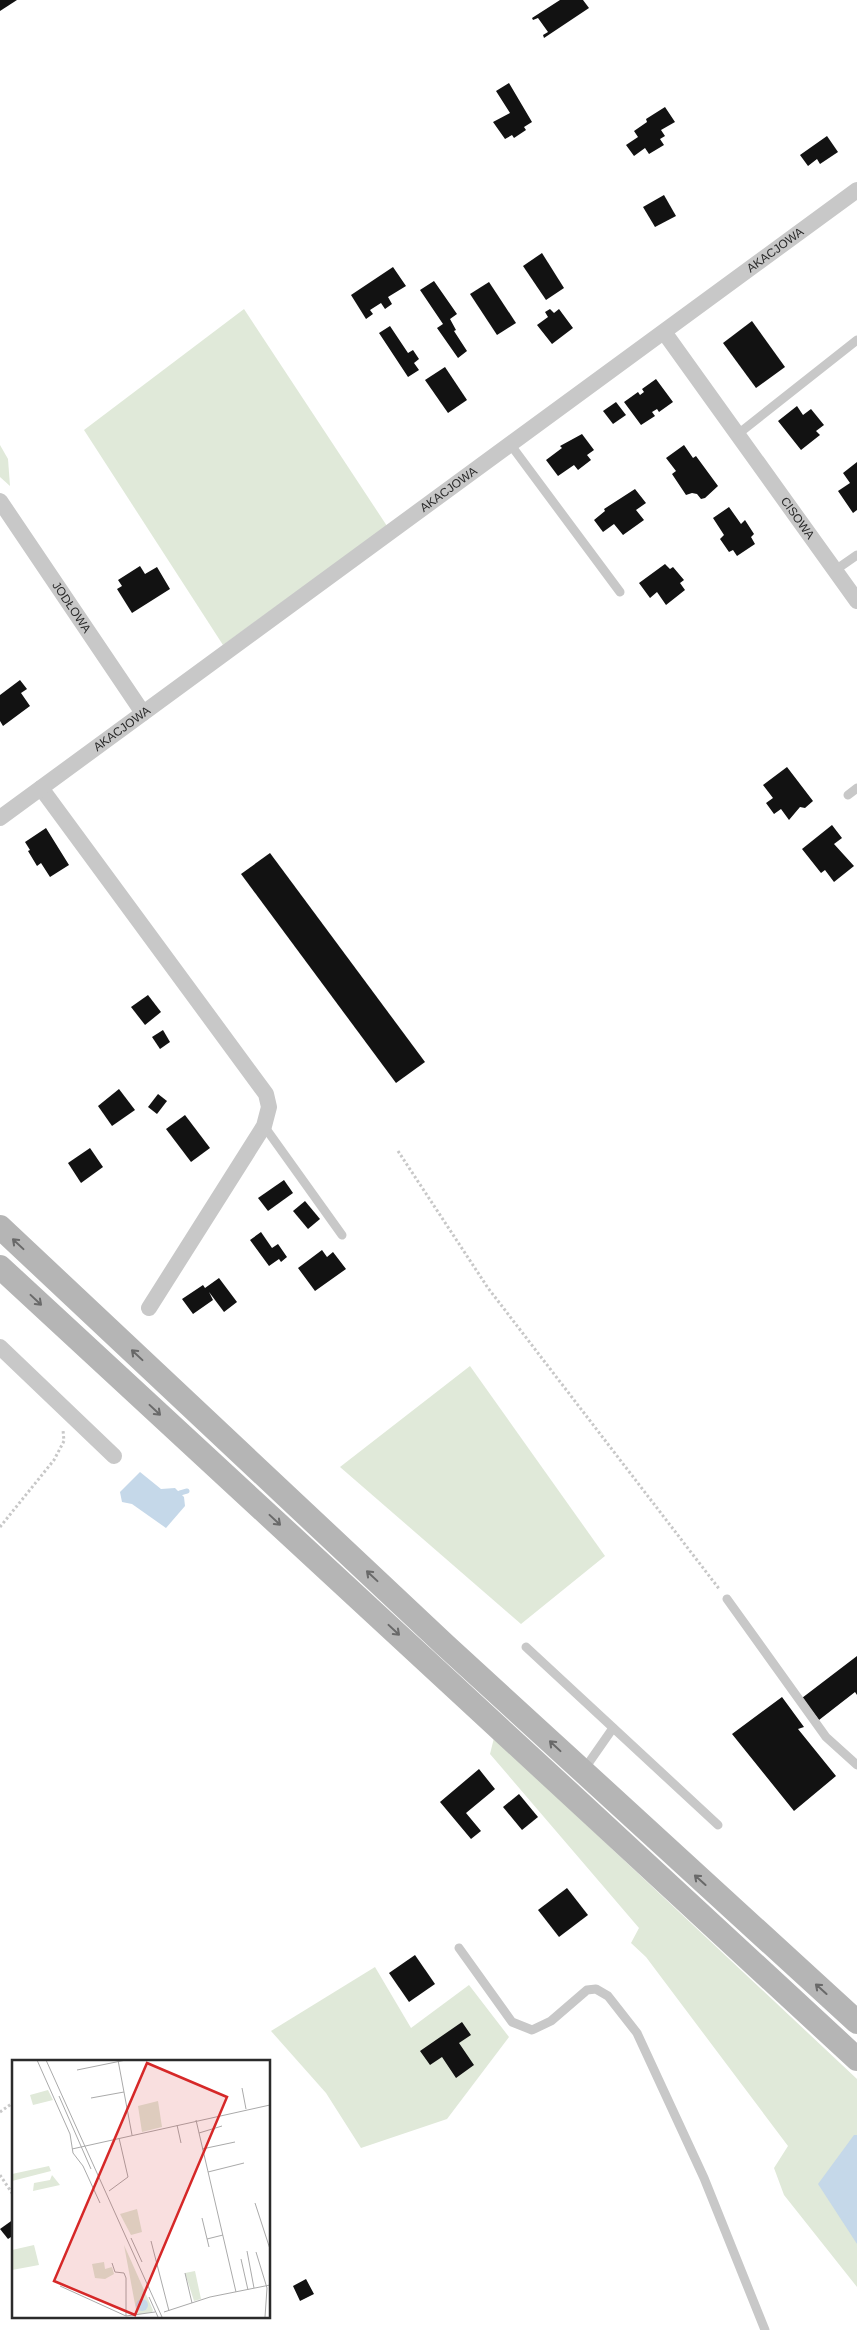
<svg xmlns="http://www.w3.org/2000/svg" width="857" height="2330" font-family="Helvetica,sans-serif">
<rect width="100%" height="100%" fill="#fff"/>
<g fill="#e0e9d9">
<path d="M 244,309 L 387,526 L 223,645 L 84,430 Z"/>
<path d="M 0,445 L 8,459 L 10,486 L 0,477 Z"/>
<path d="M 470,1366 L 605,1556 L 521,1624 L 340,1467 Z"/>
<path d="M 494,1738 L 857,2079 L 857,2287 L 784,2195 L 774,2168 L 788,2146 L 646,1957 L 631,1943 L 639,1928 L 490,1754 Z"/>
<path d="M 375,1967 L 411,2028 L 469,1985 L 509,2037 L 447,2119 L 361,2148 L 326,2093 L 271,2031 Z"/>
</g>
<g fill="#c5d8e9">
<path d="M 140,1472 L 161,1489 L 175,1488 L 184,1497 L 185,1506 L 166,1528 L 132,1504 L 122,1502 L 120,1492 Z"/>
<path d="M 854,2135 L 857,2135 L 857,2244 L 818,2184 Z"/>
</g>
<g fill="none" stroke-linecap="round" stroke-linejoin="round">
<path stroke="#c5d8e9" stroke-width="5" d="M 180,1493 L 187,1491"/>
</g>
<g fill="#121212">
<path d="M 0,0 L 17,0 L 0,11 Z"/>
<path d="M 560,0 L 583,0 L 589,8 L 544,38 L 543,35 L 548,32 L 538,18 L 533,20 L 532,18 Z"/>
<path d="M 509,83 L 532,122 L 524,127 L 526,130 L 514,138 L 512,135 L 505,139 L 493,122 L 510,113 L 496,91 Z"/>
<path d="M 665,107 L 675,122 L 661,130 L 665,136 L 660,139 L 664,145 L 649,154 L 645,148 L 634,156 L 626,145 L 638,137 L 634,131 L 647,122 L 646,119 Z"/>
<path d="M 827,136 L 838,152 L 820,164 L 817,159 L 808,166 L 800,155 Z"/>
<path d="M 664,195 L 676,216 L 655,227 L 643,207 Z"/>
<path d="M 542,253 L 564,288 L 546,300 L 523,266 Z"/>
<path d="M 393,267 L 406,286 L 388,297 L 392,304 L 385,309 L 381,303 L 370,310 L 373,314 L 366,319 L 351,295 Z"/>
<path d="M 434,281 L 457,314 L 450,319 L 456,330 L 454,331 L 467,351 L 458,358 L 437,328 L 443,324 L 420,290 Z"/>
<path d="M 489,282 L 516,323 L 497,335 L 470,294 Z"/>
<path d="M 550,309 L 554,313 L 559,309 L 573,328 L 552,344 L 537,325 L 548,317 L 545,312 Z"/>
<path d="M 752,321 L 785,367 L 756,388 L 723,343 Z"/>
<path d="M 390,326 L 408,353 L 413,350 L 419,359 L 414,363 L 419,370 L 408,377 L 379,333 Z"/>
<path d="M 445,367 L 467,400 L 448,413 L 425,380 Z"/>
<path d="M 656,379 L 673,402 L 659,412 L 657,409 L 652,412 L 655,416 L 641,425 L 624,402 L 638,392 L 640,395 L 644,392 L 642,389 Z"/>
<path d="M 616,402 L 626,415 L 613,424 L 603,411 Z"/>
<path d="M 797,406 L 803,415 L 811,409 L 824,425 L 816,431 L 820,435 L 801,450 L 778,421 Z"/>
<path d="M 582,434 L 594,450 L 587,455 L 591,460 L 578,470 L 574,465 L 558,476 L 546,460 L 562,448 L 560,446 Z"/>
<path d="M 684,445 L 693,458 L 696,456 L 718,486 L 705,498 L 701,499 L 697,494 L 692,493 L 686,495 L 672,474 L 676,471 L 666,458 Z"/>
<path d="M 857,462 L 857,510 L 853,513 L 838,491 L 850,483 L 843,473 Z"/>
<path d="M 635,489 L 646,503 L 636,510 L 644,520 L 623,535 L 614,524 L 603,532 L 594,520 L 605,511 L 604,509 Z"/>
<path d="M 729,507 L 741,524 L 745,520 L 754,534 L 751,537 L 755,544 L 737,556 L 733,550 L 729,552 L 720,539 L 724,535 L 713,518 Z"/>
<path d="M 665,564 L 670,569 L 673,567 L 684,580 L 680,583 L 685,590 L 666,605 L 657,592 L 650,598 L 639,583 Z"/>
<path d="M 140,566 L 145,574 L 157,567 L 170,589 L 132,613 L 117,589 L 122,586 L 118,580 Z"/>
<path d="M 20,680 L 27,689 L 21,693 L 30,706 L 3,726 L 0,721 L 0,695 Z"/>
<path d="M 787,767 L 813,801 L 805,808 L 800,807 L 789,820 L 781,809 L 774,814 L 766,803 L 773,798 L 763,785 Z"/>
<path d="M 832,825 L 842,838 L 834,844 L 854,866 L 834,882 L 825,870 L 821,873 L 802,849 Z"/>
<path d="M 46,828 L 69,865 L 50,877 L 41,863 L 37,866 L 28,851 L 30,850 L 25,842 Z"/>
<path d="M 270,853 L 425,1062 L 396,1083 L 241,874 Z"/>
<path d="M 148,995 L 161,1012 L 145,1025 L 131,1007 Z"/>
<path d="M 163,1030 L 170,1042 L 160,1049 L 152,1037 Z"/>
<path d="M 119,1089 L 135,1110 L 112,1126 L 98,1106 Z"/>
<path d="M 158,1094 L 167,1101 L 157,1114 L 148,1107 Z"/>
<path d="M 185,1115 L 210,1148 L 191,1162 L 166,1129 Z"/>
<path d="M 90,1148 L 103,1167 L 81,1183 L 68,1163 Z"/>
<path d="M 284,1180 L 293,1193 L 268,1211 L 258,1198 Z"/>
<path d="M 305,1201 L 320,1219 L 308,1229 L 293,1211 Z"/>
<path d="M 261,1232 L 272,1248 L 278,1244 L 287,1257 L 281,1262 L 279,1259 L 269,1266 L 250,1240 Z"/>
<path d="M 322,1250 L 327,1257 L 333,1252 L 346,1269 L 315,1291 L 298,1268 Z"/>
<path d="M 219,1278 L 237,1302 L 224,1312 L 209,1292 L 213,1300 L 193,1314 L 182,1299 L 203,1285 L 205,1288 Z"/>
<path d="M 857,1656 L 857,1695 L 855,1692 L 819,1720 L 802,1698 Z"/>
<path d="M 782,1697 L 804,1727 L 798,1729 L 836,1776 L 794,1811 L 732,1734 Z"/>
<path d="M 479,1769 L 495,1789 L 466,1813 L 481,1831 L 471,1839 L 440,1802 Z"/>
<path d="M 519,1794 L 538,1817 L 522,1830 L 503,1807 Z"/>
<path d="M 567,1888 L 588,1915 L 559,1937 L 538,1910 Z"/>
<path d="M 415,1955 L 435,1984 L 409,2002 L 389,1973 Z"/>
<path d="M 462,2022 L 471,2035 L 459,2043 L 474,2065 L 456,2078 L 442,2057 L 430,2065 L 420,2051 Z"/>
<path d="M 14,2219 L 14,2235 L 8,2239 L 0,2229 Z"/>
<path d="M 306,2279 L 314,2294 L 300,2301 L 293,2286 Z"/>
</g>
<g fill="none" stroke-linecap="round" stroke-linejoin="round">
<g stroke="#c8c8c8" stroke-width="3" stroke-dasharray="2.5 2.5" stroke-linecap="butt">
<path d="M 398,1151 L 488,1288 L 720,1590"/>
<path d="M 0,1527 L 54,1460 L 64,1441 L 63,1430"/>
<path d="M 0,2112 L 14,2102"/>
<path d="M 0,2175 L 14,2196"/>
</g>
<g stroke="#c8c8c8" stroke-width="9">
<path d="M 738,434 L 857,340"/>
<path d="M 510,444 L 620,592"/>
<path d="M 834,571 L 857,555"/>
<path d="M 848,795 L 857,788"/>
<path d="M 264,1126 L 342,1235"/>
<path d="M 727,1599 L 826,1737 L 857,1765"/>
<path d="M 526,1647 L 718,1825"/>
<path d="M 583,1771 L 613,1728"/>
<path d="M 459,1948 L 512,2022 L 532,2030 L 551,2021 L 587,1990 L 596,1989 L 608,1996 L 637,2033 L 704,2178 L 765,2330"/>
</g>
<g stroke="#c8c8c8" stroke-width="16">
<path id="s1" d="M 664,332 L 857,601"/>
<path id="s2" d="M 0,501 L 143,713"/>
<path d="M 41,788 L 266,1094 L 269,1107 L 264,1126 L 149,1308"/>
<path id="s3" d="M 0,818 L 857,190"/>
<path d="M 0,1347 L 114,1456"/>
</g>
<g stroke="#b5b5b5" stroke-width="24">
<path d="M 0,1227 L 445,1645 L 857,2022"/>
<path d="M 0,1267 L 857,2059"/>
</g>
</g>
<defs><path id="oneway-shaft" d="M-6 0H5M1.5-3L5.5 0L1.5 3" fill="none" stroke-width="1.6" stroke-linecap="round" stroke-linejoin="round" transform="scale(1.25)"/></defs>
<g stroke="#696969">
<use href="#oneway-shaft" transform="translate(18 1244) rotate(-137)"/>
<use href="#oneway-shaft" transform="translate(36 1300) rotate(43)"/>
<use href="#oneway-shaft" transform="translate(137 1355) rotate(-137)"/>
<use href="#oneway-shaft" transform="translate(155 1410) rotate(43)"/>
<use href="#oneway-shaft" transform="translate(275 1520) rotate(43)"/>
<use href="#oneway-shaft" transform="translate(372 1576) rotate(-137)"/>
<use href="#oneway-shaft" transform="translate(394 1630) rotate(43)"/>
<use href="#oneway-shaft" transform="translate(555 1746) rotate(-137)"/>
<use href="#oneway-shaft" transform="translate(700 1880) rotate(-138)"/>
<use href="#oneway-shaft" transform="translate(821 1989) rotate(-138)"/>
</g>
<g text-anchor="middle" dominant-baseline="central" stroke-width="5" stroke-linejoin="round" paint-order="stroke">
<g font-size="12" fill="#2b2b2b" stroke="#fff">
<text stroke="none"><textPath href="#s3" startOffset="961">AKACJOWA</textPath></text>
<text stroke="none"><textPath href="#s3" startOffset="556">AKACJOWA</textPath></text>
<text stroke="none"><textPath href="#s1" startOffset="229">CISOWA</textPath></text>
<text stroke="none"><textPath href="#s2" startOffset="128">JODŁOWA</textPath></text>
<text stroke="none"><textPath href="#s3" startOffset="151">AKACJOWA</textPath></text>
</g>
</g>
<g transform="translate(12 2060)">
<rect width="258" height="258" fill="#fff"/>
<path d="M 36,30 L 41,40 L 21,45 L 18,35 ZM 146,41 L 150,67 L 130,72 L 126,46 ZM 37,106 L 39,111 L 0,121 L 0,114 ZM 40,115 L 48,125 L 21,131 L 22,123 L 38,120 ZM 125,149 L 130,172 L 119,175 L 108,154 ZM 22,185 L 27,205 L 0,210 L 0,190 ZM 112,185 L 141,250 L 140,252 L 125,255 ZM 92,202 L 93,209 L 100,207 L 102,214 L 93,219 L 83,218 L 80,204 ZM 183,211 L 189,239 L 182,241 L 173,213 Z" fill="#e0e9d9"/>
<path d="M124 245a6 6 0 1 1 12 0a6 6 0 1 1-12 0Z" fill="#c5d8e9"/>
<path fill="none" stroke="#aaa" stroke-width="1" d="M 25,0 L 58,74 L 61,93 L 71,106 L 88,143M 34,0 L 150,257M 106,0 L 120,75M 65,10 L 114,0M 230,28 L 234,49M 47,36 L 79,109M 79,38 L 112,32M 184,60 L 224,232M 165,65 L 169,83M 187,73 L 210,66M 60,89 L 258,45M 190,89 L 223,82M 196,112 L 232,103M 97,131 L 116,117 L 107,78M 243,143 L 258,189M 190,158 L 197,187M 119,178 L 130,202M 195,179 L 211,175M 139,181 L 157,251M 235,191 L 242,228M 244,192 L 255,228M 229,199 L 236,230M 100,203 L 103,212 L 112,213 L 114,218 L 114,256M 173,213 L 180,243M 48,226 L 114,256 L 143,252M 137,237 L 146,257M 152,252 L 198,237 L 258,225M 253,257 L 255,228"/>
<path fill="#d62828" fill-opacity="0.15" stroke="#d62828" stroke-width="2.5" d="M 135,3 L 215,37 L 123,255 L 42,221 Z"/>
<rect width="258" height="258" fill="none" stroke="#2b2b2b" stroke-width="2.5"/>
</g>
</svg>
